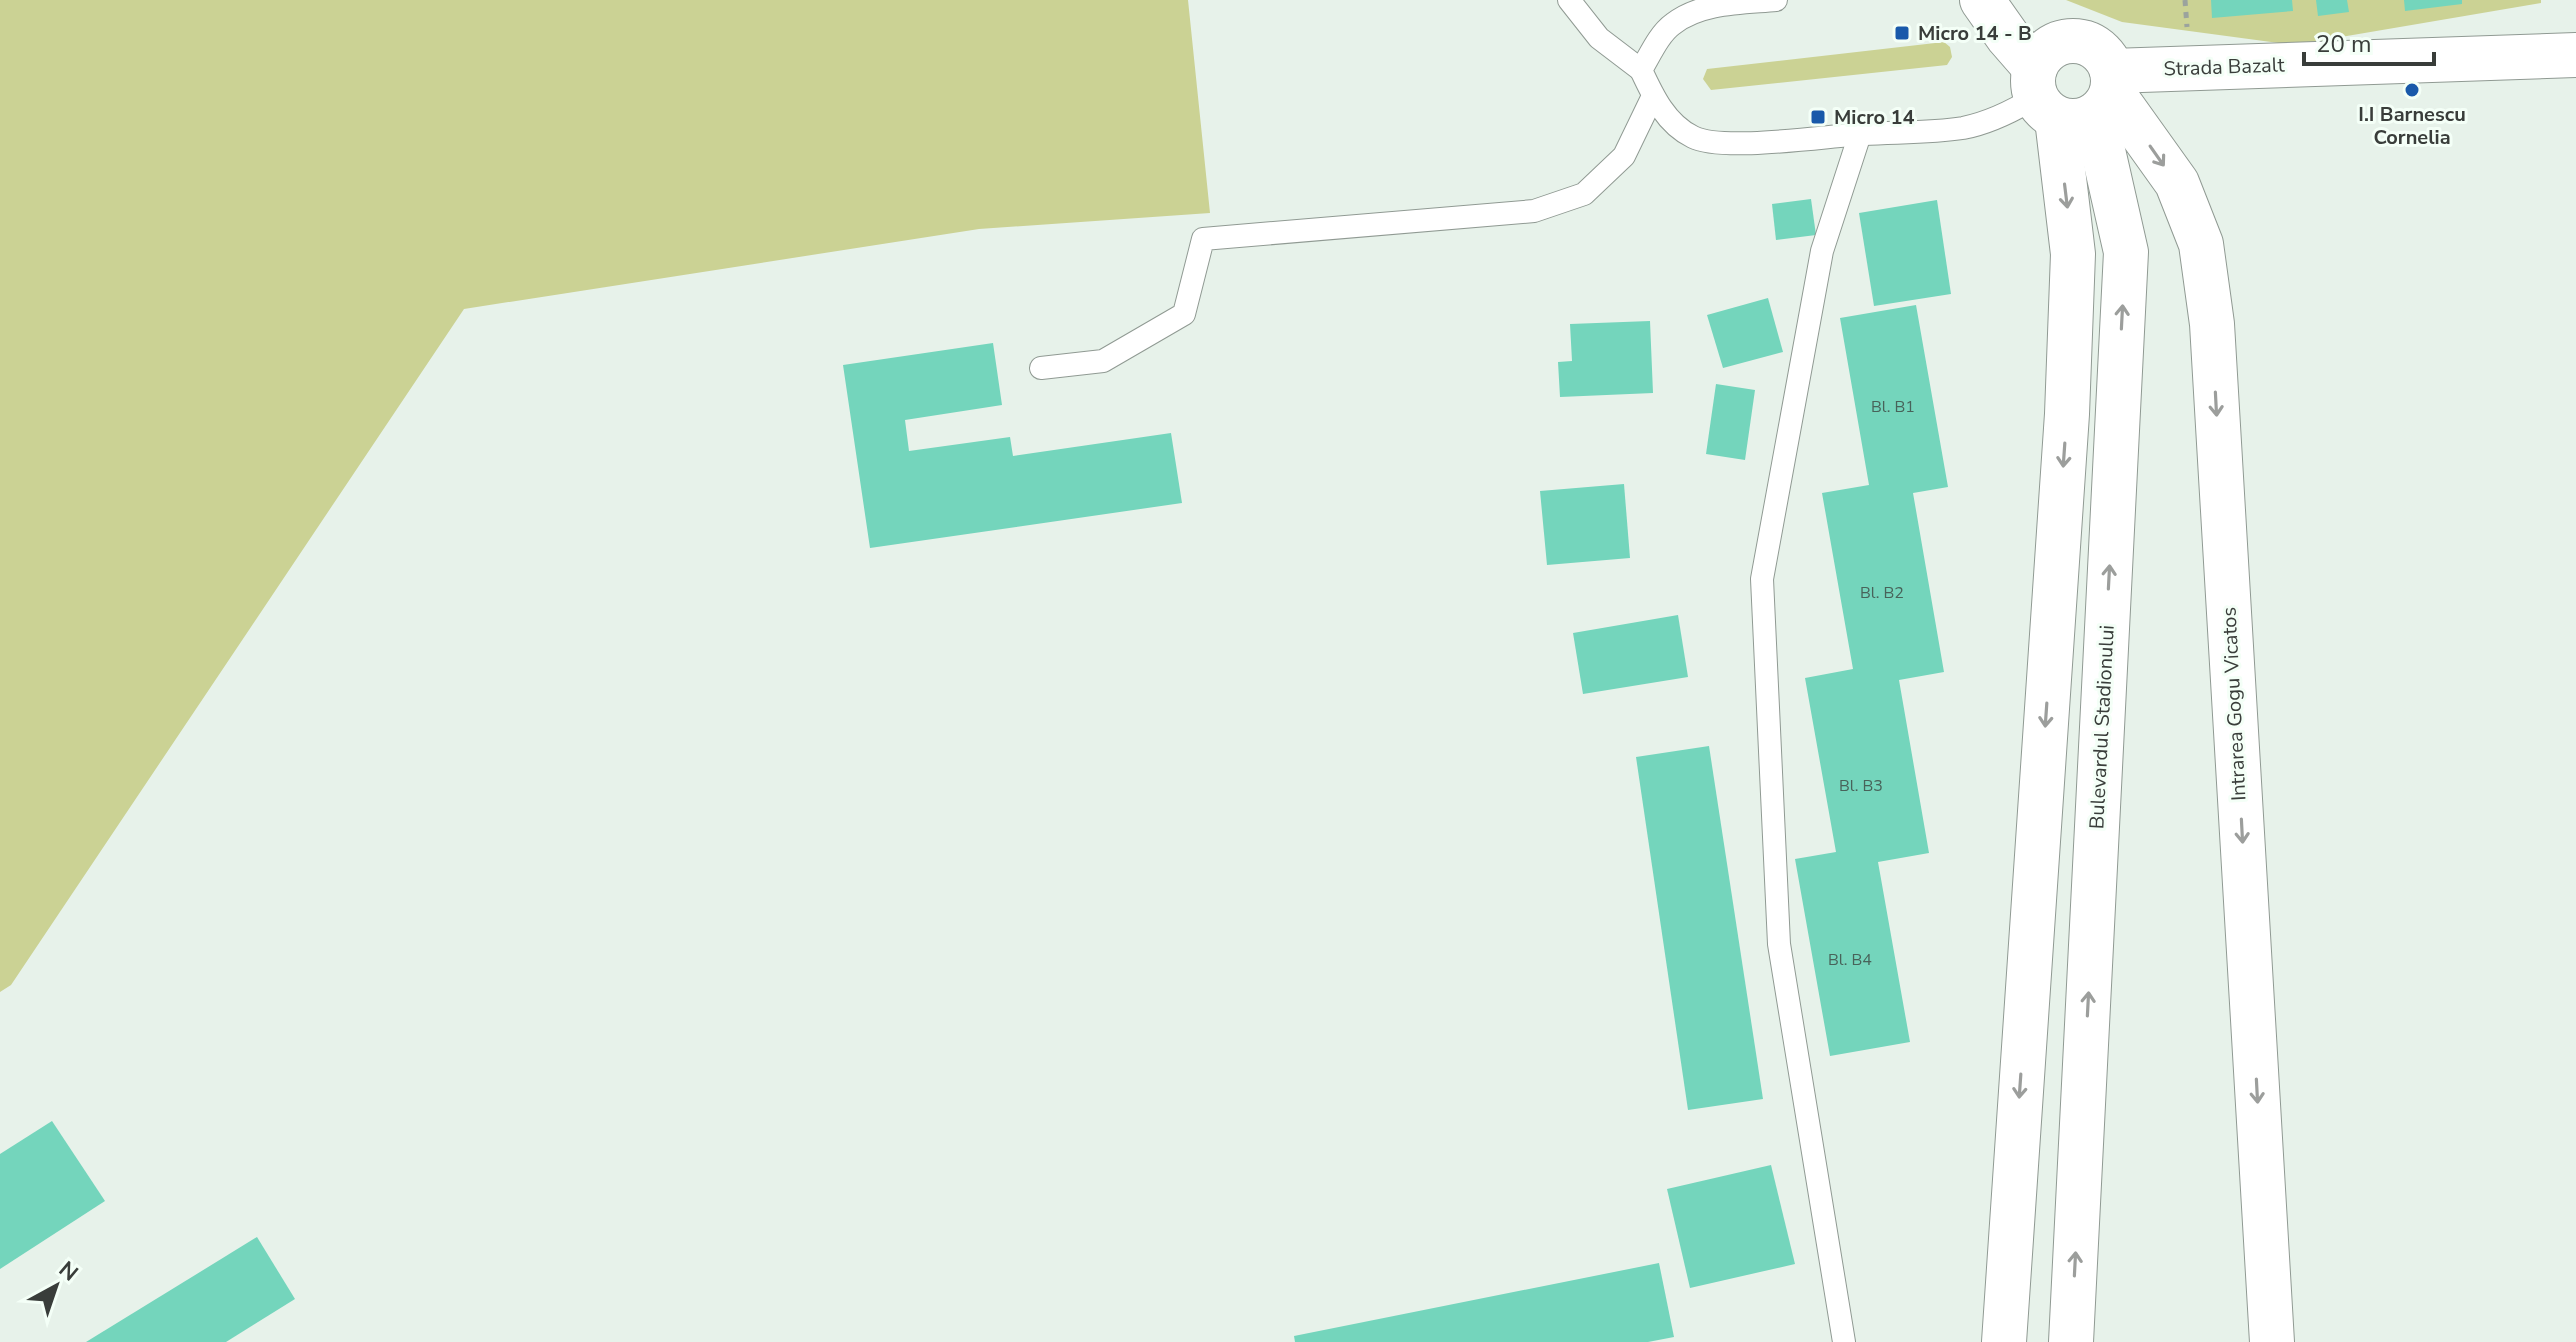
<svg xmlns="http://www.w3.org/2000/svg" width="2576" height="1342" font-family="'Nunito Sans',sans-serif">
<rect width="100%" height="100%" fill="#e7f2ea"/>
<g fill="#cbd294">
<path d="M 0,0 L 1188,0 L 1210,213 L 979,229 L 464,309 L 11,985 L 0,992 Z"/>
<path d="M 2066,0 L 2541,0 L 2541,3 L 2294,45 L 2122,22 Z"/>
<path d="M 1944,42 L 1950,47 L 1952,57 L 1947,65 L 1711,90 L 1703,79 L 1707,69 Z"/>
</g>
<g fill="#74d5bc">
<path d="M 2211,0 L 2292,0 L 2293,11 L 2212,18 Z"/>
<path d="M 2316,0 L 2347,0 L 2349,12 L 2318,16 Z"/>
<path d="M 2404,0 L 2462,0 L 2462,4 L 2405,11 Z"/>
<path d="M 1811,199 L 1816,235 L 1776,240 L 1772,204 Z"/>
<path d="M 1937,200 L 1951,294 L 1874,306 L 1859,213 Z"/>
<path d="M 1768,298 L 1783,352 L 1723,368 L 1707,315 Z"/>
<path d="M 1916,305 L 1948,487 L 1913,493 L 1944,672 L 1899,680 L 1929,853 L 1878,862 L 1910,1042 L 1830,1056 L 1795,859 L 1836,852 L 1805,678 L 1853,669 L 1822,493 L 1869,485 L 1840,318 Z"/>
<path d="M 1650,321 L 1653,393 L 1560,397 L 1558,362 L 1572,361 L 1570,324 Z"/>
<path d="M 993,343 L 1002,405 L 905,420 L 909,451 L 1010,437 L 1013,456 L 1171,433 L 1182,503 L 870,548 L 843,365 Z"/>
<path d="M 1716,384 L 1755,390 L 1745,460 L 1706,454 Z"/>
<path d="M 1624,484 L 1630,558 L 1547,565 L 1540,491 Z"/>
<path d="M 1678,615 L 1688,677 L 1583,694 L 1573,633 Z"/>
<path d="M 1709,746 L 1763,1099 L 1688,1110 L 1636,757 Z"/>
<path d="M 52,1121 L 105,1201 L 0,1269 L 0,1154 Z"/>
<path d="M 1771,1165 L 1795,1264 L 1690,1288 L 1667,1189 Z"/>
<path d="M 257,1237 L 295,1299 L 226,1342 L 86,1342 Z"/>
<path d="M 1659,1263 L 1674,1337 L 1648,1342 L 1295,1342 L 1294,1336 Z"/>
</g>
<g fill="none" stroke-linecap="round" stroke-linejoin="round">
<defs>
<g id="lane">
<path d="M 1569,0 L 1599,38 L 1641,70"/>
<path d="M 1776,0 C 1743,3 1701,2 1673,24 C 1659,34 1650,55 1641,70 C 1653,96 1666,124 1693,137 C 1723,152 1826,136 1864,134 C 1896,132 1931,133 1963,128 C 1989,123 2013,111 2036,97"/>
<path d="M 1041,368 L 1103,361 L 1184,314 L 1203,239 L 1534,211 L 1584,194 L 1624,156 L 1653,96"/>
<path d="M 1844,1342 L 1779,944 L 1762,579 L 1822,251 L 1860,134"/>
</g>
<path id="street" d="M 2112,92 L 2177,183 L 2201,244 L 2212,324 L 2272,1342"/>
<g id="secondary">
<path d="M 1982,0 L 2008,37 L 2035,68"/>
<circle cx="2073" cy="81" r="40"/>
<path d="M 2112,71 L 2576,55"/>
<path d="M 2004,1342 L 2067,414 L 2073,254 L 2057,119"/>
<path d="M 2071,1342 L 2126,252 L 2095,115"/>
</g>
</defs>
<use href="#lane" stroke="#909a93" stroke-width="24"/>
<use href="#street" stroke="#909a93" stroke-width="46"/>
<use href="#secondary" stroke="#909a93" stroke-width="46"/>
<path stroke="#9ba39d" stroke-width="5" stroke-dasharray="6 6" stroke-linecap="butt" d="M 2185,0 L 2187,27"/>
<use href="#lane" stroke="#fff" stroke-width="22"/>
<use href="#street" stroke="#fff" stroke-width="44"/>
<use href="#secondary" stroke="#fff" stroke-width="44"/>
</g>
<defs><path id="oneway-shaft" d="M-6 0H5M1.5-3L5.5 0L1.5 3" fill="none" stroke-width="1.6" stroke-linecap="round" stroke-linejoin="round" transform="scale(2)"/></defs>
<g stroke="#9c9e9c">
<use href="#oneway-shaft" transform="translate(2157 156) rotate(55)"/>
<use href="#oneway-shaft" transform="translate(2066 196) rotate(83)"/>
<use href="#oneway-shaft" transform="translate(2122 317) rotate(-87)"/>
<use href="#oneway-shaft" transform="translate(2216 404) rotate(87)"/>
<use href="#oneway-shaft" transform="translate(2064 455) rotate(94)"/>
<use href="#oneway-shaft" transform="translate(2109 577) rotate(-87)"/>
<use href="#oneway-shaft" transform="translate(2046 715) rotate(94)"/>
<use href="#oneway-shaft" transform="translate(2242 831) rotate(87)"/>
<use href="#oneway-shaft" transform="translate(2088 1004) rotate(-87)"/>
<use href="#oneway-shaft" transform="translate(2020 1086) rotate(94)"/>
<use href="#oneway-shaft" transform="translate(2257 1091) rotate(87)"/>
<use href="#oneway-shaft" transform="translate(2075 1264) rotate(-87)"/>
</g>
<g fill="#1959aa" stroke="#f4fff7" stroke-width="3">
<rect x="1894" y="25" width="16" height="16" rx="4"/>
<circle cx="2412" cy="90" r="8"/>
<rect x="1810" y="109" width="16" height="16" rx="4"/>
</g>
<g text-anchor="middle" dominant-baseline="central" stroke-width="6" stroke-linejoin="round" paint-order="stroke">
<g font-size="16" fill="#48635a">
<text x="1893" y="407">Bl. B1</text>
<text x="1882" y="593">Bl. B2</text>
<text x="1861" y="786">Bl. B3</text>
<text x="1850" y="960">Bl. B4</text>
</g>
<g font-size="20" font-weight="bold" fill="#393d3a" stroke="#f4fff7" text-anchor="start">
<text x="1918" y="33">Micro 14 - B</text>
<text x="2412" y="114" text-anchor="middle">I.I Barnescu<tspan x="2412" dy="23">Cornelia</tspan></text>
<text x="1834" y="117">Micro 14</text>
</g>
<g font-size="20" fill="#393d3a" stroke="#f4fff7">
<text transform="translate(2224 67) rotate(-2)">Strada Bazalt</text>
<text transform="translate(2234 704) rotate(-93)">Intrarea Gogu Vicatos</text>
<text transform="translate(2102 727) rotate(-87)">Bulevardul Stadionului</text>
</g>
</g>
<g transform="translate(56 1286) rotate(40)" stroke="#f4fff7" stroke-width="6" paint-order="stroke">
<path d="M0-6L14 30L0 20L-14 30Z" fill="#393d3a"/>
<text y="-12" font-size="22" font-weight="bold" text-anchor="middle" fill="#393d3a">N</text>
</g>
<path d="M2304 52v12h130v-12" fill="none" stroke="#393d3a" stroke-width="4"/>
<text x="2316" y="52" font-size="24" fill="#393d3a" stroke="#f4fff7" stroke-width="6" paint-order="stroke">20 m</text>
</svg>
